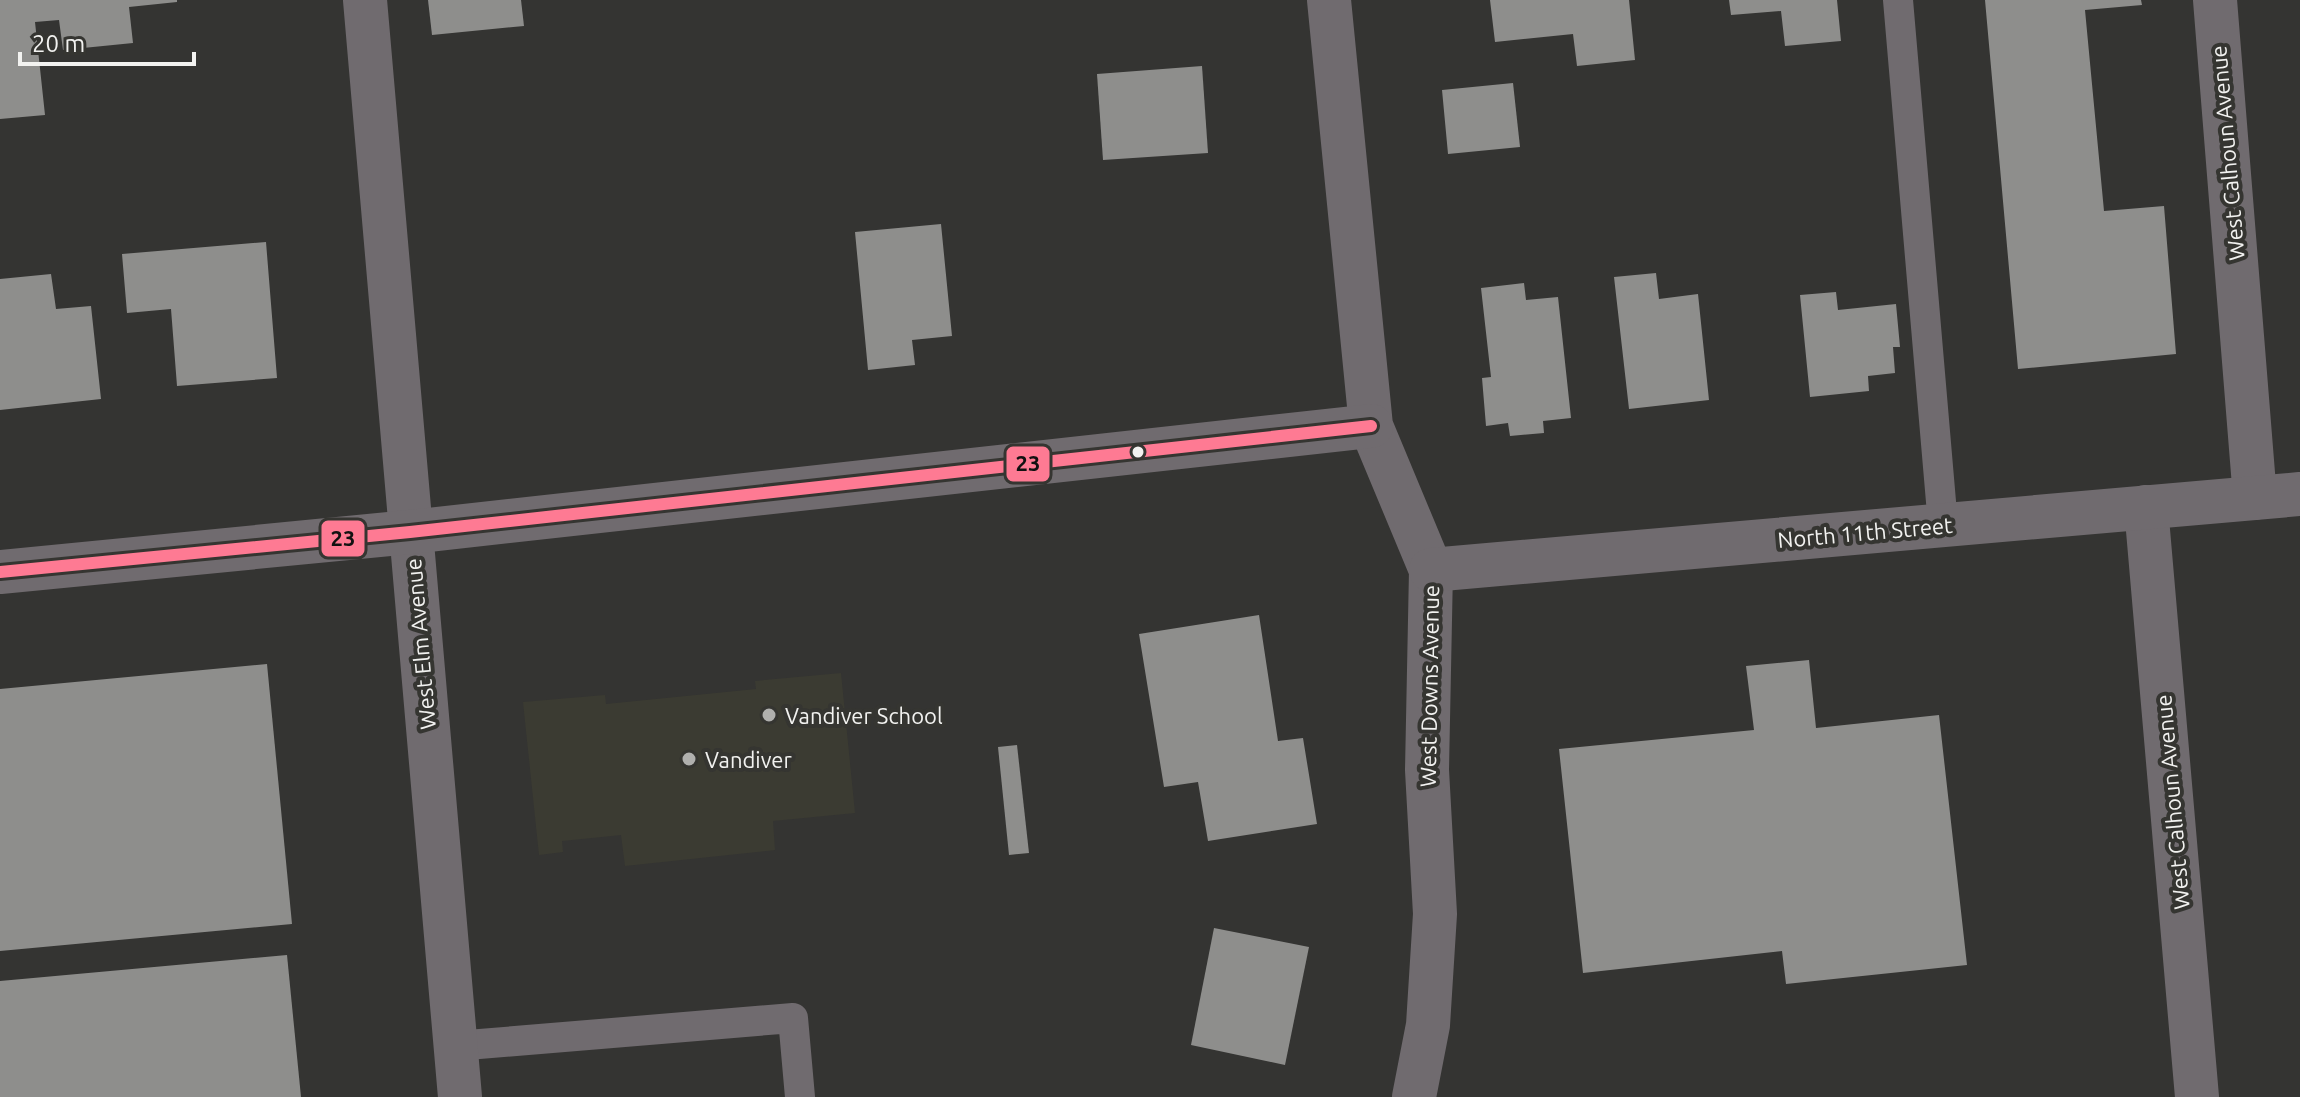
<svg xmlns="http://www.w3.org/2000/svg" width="2300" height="1097" font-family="Ubuntu,sans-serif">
<rect width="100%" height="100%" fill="#343432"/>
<path fill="#3b3b32" d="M 841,673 L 855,813 L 773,821 L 775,850 L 625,866 L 621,835 L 562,841 L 563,852 L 539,855 L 523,702 L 605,695 L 606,704 L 756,689 L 755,681 Z"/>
<g fill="#8e8e8c">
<path d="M 0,0 L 177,0 L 177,2 L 129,7 L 133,43 L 63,50 L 59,20 L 35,22 L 45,115 L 0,119 Z"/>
<path d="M 428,0 L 521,0 L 524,26 L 432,35 Z"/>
<path d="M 1490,0 L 1629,0 L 1635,60 L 1577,66 L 1573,34 L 1495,42 Z"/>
<path d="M 1729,0 L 1837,0 L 1841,41 L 1785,46 L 1781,11 L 1731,15 Z"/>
<path d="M 1985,0 L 2141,0 L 2142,5 L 2085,10 L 2104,211 L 2164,206 L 2176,354 L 2018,369 Z"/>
<path d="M 1202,66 L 1208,153 L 1103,160 L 1097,74 Z"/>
<path d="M 1513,83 L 1520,147 L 1448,154 L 1442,90 Z"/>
<path d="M 941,224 L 952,336 L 912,340 L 915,365 L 868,370 L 855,232 Z"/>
<path d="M 266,242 L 277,378 L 177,386 L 171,309 L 127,313 L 122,254 Z"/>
<path d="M 1656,273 L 1659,299 L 1698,294 L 1709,400 L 1629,409 L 1614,277 Z"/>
<path d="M 51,274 L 56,309 L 91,306 L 101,399 L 0,410 L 0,279 Z"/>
<path d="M 1524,283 L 1526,300 L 1558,297 L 1571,418 L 1543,421 L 1544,433 L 1510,436 L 1508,423 L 1486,426 L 1482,378 L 1491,377 L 1481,288 Z"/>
<path d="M 1836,292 L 1838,310 L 1896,304 L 1900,347 L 1893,347 L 1895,373 L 1868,376 L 1869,391 L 1810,397 L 1800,295 Z"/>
<path d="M 1259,615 L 1278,741 L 1303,738 L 1317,824 L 1208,841 L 1198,782 L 1164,787 L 1139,634 Z"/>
<path d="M 1809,660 L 1816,728 L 1939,715 L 1967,965 L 1786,984 L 1782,951 L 1583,973 L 1559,749 L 1754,730 L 1746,666 Z"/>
<path d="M 267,664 L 292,924 L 0,951 L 0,689 Z"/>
<path d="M 1017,745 L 1029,853 L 1009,855 L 998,747 Z"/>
<path d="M 1214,928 L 1309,947 L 1285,1065 L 1191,1045 Z"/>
<path d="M 287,955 L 301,1097 L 0,1097 L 0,981 Z"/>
</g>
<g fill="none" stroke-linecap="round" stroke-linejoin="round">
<g stroke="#706b6f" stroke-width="30">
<path d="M 1898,0 L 1943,525"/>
<path d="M 455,1046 L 793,1018 L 800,1097"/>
</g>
<g stroke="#706b6f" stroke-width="44">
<path d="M 365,0 L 460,1097"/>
<path d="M 1329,0 L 1371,426 L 1431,570 L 1427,770 L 1435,914 L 1428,1025 L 1414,1097"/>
<path d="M 2215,0 L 2255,498"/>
<path d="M 2146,507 L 2197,1097"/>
<path d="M 1431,570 L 2300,494"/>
<path d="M 0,572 L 410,532 L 1371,426"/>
</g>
<defs>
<path id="bus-1" d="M 0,572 L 410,532 L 1371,426"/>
</defs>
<use href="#bus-1" stroke="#353531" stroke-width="18"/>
<use href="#bus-1" stroke="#fe7a93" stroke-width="12"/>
</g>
<circle fill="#f2f2f0" stroke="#353531" stroke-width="3" cx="1138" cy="452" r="7"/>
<g fill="#b0b0ae" stroke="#353531" stroke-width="3">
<circle cx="769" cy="715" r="8"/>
<circle cx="689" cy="759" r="8"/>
</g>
<g text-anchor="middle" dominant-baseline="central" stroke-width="8" stroke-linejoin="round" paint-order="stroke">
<g font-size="22" fill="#f2f2f0" stroke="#353531">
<text transform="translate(2227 153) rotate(-95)">West Calhoun Avenue</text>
<text transform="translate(1865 532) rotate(-5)">North 11th Street</text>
<text transform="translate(420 644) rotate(-95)">West Elm Avenue</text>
<text transform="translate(1429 686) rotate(-89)">West Downs Avenue</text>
<text transform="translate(2172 802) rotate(-95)">West Calhoun Avenue</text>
</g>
<g font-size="22" fill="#f2f2f0" stroke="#353531" text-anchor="start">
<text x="785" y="715">Vandiver School</text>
<text x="705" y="759">Vandiver</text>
</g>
</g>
<g stroke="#353531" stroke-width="3">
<rect x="1005" y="445" width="46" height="38" rx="8" fill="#fe7a93"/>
<rect x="320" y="519" width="46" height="39" rx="8" fill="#fe7a93"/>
</g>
<g font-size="22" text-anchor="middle" font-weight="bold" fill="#111">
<text x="1028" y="471">23</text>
<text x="343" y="546">23</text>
</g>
<path d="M20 52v12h174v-12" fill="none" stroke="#f2f2f0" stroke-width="4"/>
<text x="32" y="52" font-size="24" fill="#f2f2f0" stroke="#353531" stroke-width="6" paint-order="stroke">20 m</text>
</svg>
